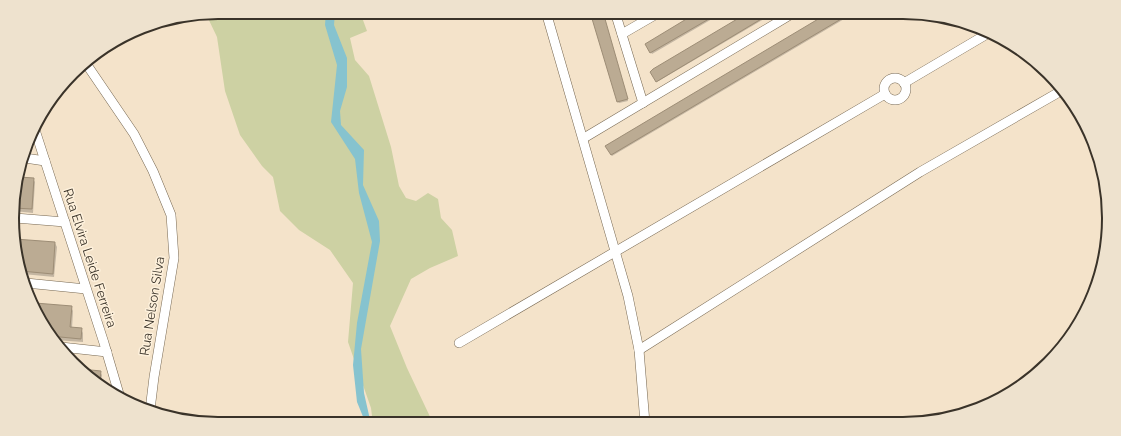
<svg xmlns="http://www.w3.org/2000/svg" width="1121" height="436" font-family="Raleway,sans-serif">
<rect width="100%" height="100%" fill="#f4e3ca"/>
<path fill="#cdd1a3" d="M 218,12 L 360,12 L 367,31 L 350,38 L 355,60 L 369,76 L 391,147 L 399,186 L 406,198 L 416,201 L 428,193 L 438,199 L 441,218 L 452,230 L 458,256 L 430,268 L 411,279 L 390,326 L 407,368 L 433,423 L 373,424 L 371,408 L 348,342 L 353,283 L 330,250 L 299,230 L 280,211 L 273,177 L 262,166 L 240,135 L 225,91 L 217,37 L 206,14 Z"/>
<path fill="#86c3cf" d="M 326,12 L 335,12 L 334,25 L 347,58 L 347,87 L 340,111 L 341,125 L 364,150 L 363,185 L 379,221 L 380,241 L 361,349 L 364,393 L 371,424 L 366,424 L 357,402 L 353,365 L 357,323 L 372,242 L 359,193 L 355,159 L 331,122 L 337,65 L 325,25 Z"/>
<g fill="#0003">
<path d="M 592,12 L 602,12 L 628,101 L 619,103 L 618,102 Z"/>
<path d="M 701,12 L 724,12 L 652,54 L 646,44 Z"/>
<path d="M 752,12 L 776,12 L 657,82 L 651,72 Z"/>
<path d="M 832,12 L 856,12 L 612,156 L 606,146 Z"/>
<path d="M 18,177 L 33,179 L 35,182 L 33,213 L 14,211 L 14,191 Z"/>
<path d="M 15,240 L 55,243 L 57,247 L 54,277 L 23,274 L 16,258 Z"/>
<path d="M 35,304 L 71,307 L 73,311 L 72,329 L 81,329 L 83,333 L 83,342 L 54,340 L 47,332 Z"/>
<path d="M 82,370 L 100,372 L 102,375 L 101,386 L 93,382 Z"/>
</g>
<g fill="#bbab93" stroke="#9d8d76">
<path d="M 590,12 L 603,12 L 628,99 L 617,102 Z"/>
<path d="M 698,12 L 721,12 L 650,53 L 645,44 Z"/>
<path d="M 749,12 L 773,12 L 656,82 L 650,72 L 653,69 Z"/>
<path d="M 830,12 L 853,12 L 611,155 L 605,146 Z"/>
<path d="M 19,177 L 34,178 L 32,209 L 14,208 L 15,188 Z"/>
<path d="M 15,239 L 55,242 L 53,274 L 21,271 L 16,258 Z"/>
<path d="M 35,303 L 72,306 L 70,327 L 82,328 L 81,339 L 50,336 L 47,332 Z"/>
<path d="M 81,369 L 101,371 L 100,381 L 92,381 Z"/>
</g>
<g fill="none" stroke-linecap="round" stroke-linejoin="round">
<defs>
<g id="minor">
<path d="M 546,12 L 628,296 L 639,350 L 645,423"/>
<path d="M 615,12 L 643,103"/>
<path d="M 622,34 L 660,12"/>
<path d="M 85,62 L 134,134 L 153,171 L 171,215 L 174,258 L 154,377 L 150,410"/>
<circle cx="895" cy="89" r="11"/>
<path d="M 904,83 L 987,34"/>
<path d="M 35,130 L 104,343 L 119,394"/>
<path d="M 584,138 L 795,12"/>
<path d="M 25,158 L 45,161"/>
<path d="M 15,218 L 65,222"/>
<path d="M 26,283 L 86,289"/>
<path d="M 459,343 L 885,94"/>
<path d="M 61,347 L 107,352"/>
<path d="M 639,350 L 920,172 L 1061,91"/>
</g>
</defs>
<use href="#minor" stroke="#776852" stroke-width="10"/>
<use href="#minor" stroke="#fff" stroke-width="9"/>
</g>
<g text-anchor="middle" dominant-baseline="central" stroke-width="3" stroke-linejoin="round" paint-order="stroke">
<g font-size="13" fill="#3a3329" stroke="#fef1dc">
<text transform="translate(90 258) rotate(72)">Rua Elvira Leide Ferreira</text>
<text transform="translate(152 306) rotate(-81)">Rua Nelson Silva</text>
</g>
</g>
<path d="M0 0H1121V436H0ZM218 19H903A199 199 0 0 1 1102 218V218A199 199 0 0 1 903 417H218A199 199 0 0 1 19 218V218A199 199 0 0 1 218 19Z" fill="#eee2ce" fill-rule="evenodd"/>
<path fill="none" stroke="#3a3329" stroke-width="2" d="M218 19H903A199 199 0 0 1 1102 218V218A199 199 0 0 1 903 417H218A199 199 0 0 1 19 218V218A199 199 0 0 1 218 19Z"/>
</svg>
